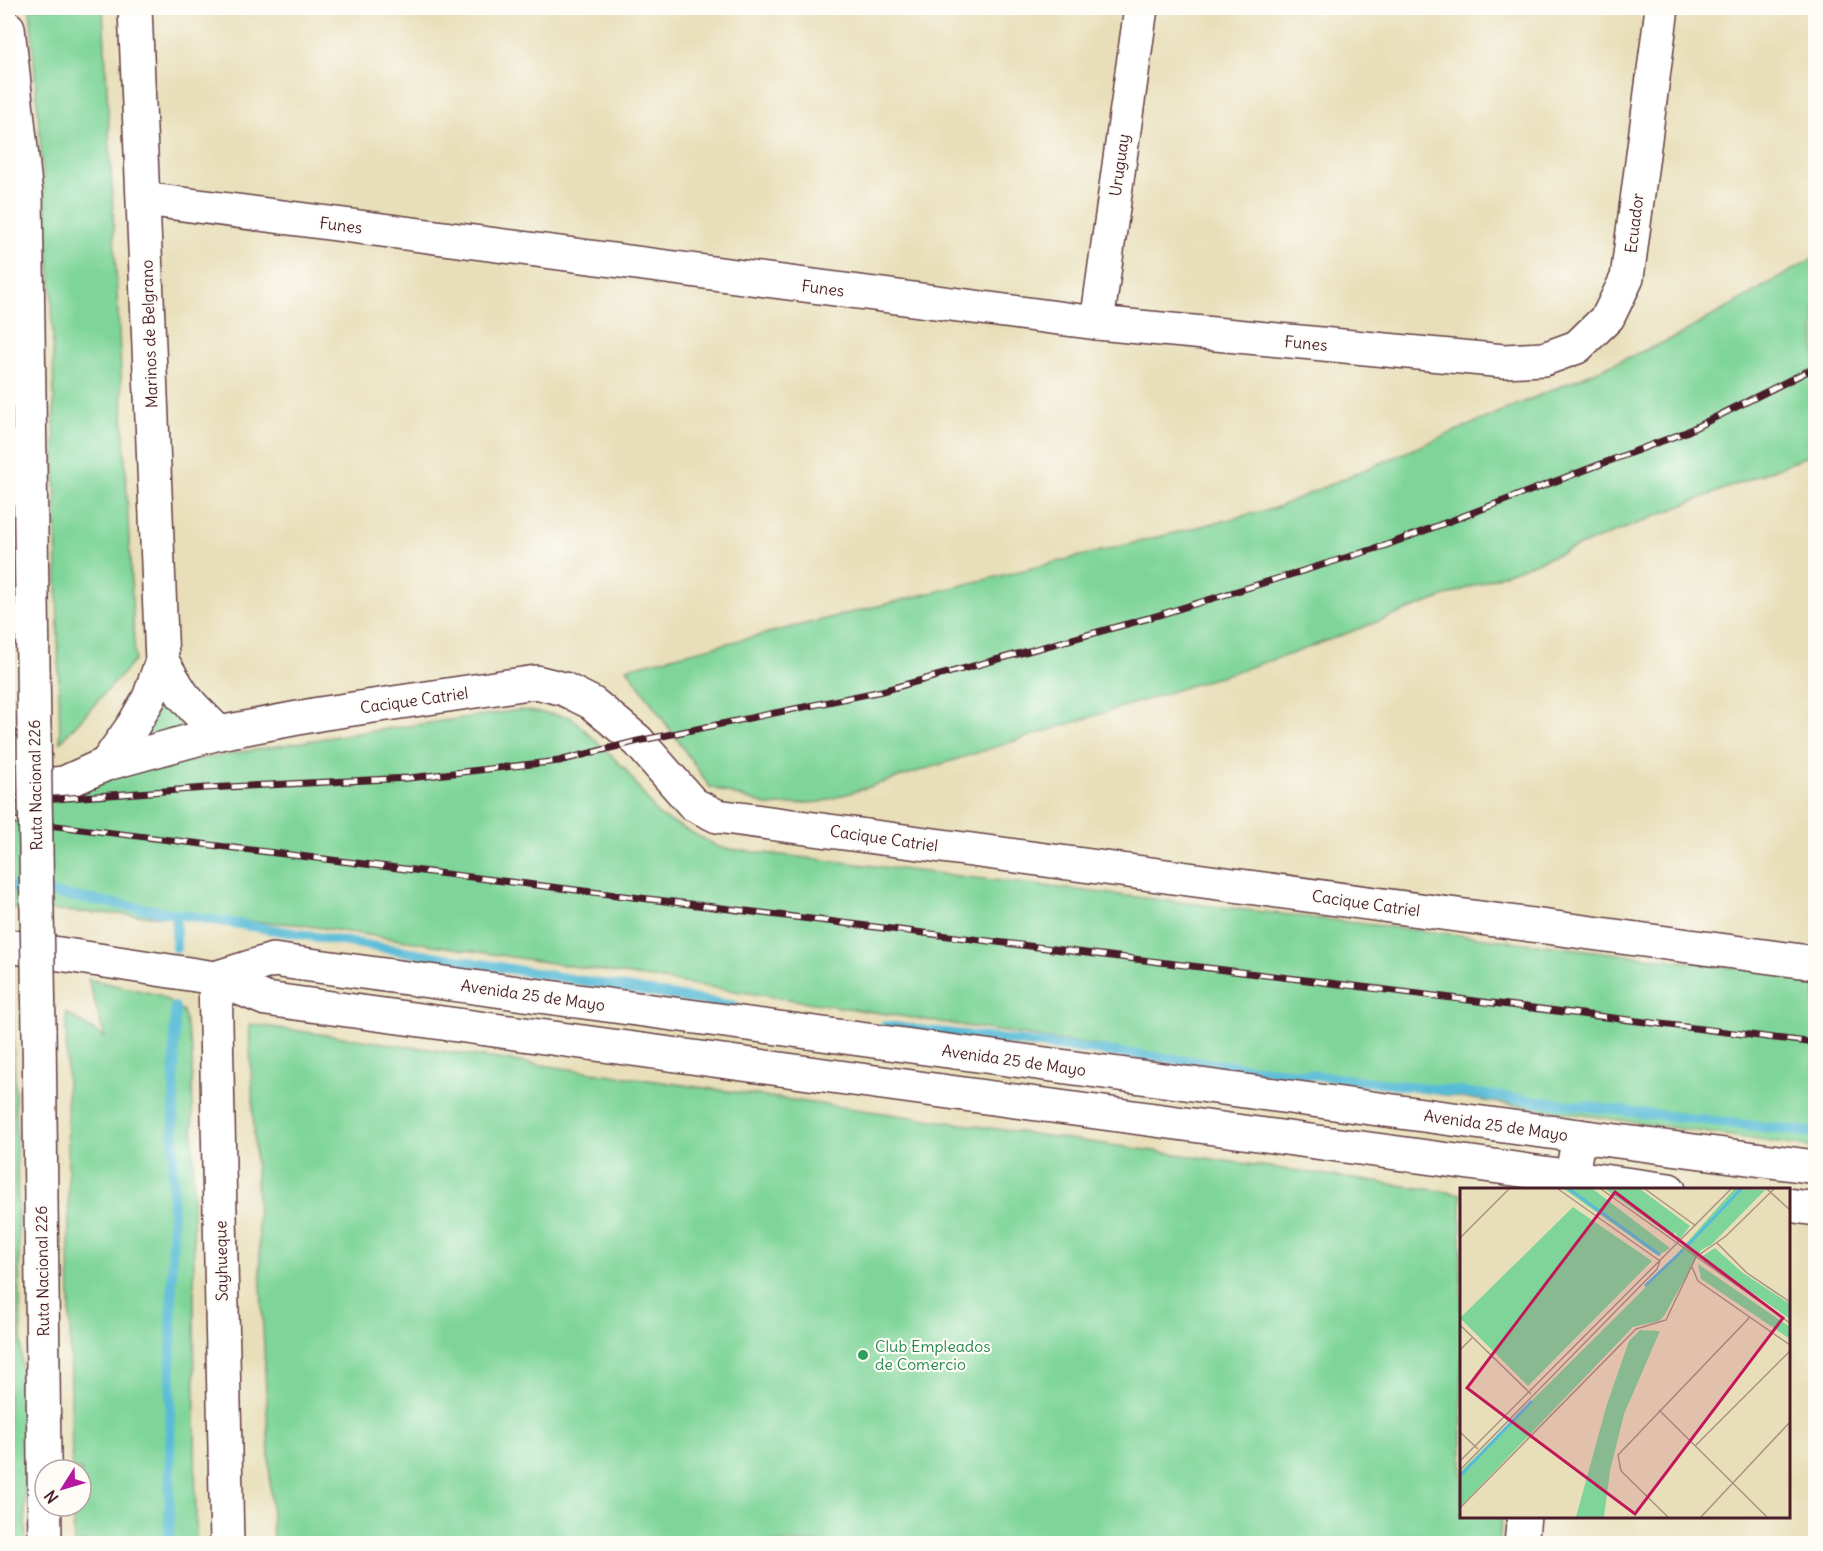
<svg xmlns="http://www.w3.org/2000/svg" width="1823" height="1551" font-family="Delius,sans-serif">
<rect width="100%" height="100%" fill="#fdfcf7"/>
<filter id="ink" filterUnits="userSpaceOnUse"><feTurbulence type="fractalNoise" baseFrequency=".0167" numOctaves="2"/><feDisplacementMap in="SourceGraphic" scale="12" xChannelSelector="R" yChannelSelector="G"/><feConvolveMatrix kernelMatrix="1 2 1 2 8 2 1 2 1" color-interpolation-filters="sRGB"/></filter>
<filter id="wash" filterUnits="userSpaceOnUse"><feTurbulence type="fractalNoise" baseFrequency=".008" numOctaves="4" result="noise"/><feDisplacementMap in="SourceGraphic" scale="24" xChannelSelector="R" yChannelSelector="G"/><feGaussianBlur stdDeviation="1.35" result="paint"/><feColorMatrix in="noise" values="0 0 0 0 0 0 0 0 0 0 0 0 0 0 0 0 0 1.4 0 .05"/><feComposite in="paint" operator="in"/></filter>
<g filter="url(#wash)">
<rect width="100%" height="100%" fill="#e8dfba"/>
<g fill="#7fd599" stroke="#647a62" stroke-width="1.5">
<path d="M 30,8 L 103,8 L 135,660 L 60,742 L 52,295 Z"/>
<path d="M 1815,257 L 1815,453 L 1606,536 L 1294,653 L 821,802 L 769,806 L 710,787 L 627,668 L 1275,508 L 1676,337 Z"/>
<path d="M 163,696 L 184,728 L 142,742 Z"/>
<path d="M 520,710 L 571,717 L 626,770 L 658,815 L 721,848 L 1815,977 L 1815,1148 L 1064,1041 L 296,924 L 8,908 L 8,791 L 344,735 Z"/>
<path d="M 88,979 L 159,995 L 183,1011 L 192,1050 L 196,1543 L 74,1543 L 73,1506 L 81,1506 L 81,1470 L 72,1470 L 66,1013 L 105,1038 Z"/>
<path d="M 13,1008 L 26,1544 L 8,1543 L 8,1011 Z"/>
<path d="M 249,1024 L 1461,1194 L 1462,1516 L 1502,1517 L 1499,1543 L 273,1543 Z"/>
</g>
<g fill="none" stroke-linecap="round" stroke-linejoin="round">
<g stroke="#59bbd7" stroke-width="10">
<path d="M 8,886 L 735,1006"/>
<path d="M 176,948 L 176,915"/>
<path d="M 885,1026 L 1816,1133"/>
<path d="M 169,1544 L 175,1007"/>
</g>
</g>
</g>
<g filter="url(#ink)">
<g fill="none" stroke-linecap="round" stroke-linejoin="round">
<defs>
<g id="minor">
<path d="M 144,199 L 1097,323 L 1504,361 L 1544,359 L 1577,347 L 1608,317 L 1627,278 L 1662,8"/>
<path d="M 1097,323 L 1141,8"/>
<path d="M 162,661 L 182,694 L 194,708 L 219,733"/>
<path d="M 106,764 L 134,724 L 149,698 L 162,661 L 135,8"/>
<path d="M 8,782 L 27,787 L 64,783 L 106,764 L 219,733 L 319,714 L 536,682 L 564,689 L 592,703 L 638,741 L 693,804 L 717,816 L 1816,963"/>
<path d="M 215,978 L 227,1544"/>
<path d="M 1569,1190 L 1579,1136"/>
<path d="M 1521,1544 L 1524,1516"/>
</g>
<g id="tertiary">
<path d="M 8,946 L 215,978 L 266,999 L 1669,1190"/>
<path d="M 215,978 L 273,960 L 1579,1136 L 1816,1167"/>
<path d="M 1788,1205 L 1816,1209"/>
</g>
<g id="trunk">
<path d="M 8,28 L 26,195 L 34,731"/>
<path d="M 39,1029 L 45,1544"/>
</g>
</defs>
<use href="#minor" stroke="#623c40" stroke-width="36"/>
<use href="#tertiary" stroke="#623c40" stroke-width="36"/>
<use href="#trunk" stroke="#623c40" stroke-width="36"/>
<use href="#minor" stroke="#fff" stroke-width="33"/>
<use href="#tertiary" stroke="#fff" stroke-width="33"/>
<use href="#trunk" stroke="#fff" stroke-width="33"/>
<defs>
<g id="rail">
<path d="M 8,798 L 55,799 L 206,788 L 409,778 L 559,761 L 638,741 L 882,691 L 1149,618 L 1384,546 L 1686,432 L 1816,367"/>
<path d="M 8,820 L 1816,1043"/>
</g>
</defs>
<use href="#rail" stroke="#4a1f2b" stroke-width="7"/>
<use href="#rail" stroke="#fdfcf7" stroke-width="4.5" stroke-dasharray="14" stroke-linecap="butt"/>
<defs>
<path id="trunk-bridge" d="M 34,731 L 39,1029"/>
</defs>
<use href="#trunk-bridge" stroke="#623c40" stroke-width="36" stroke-linecap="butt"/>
<use href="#trunk-bridge" stroke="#fff" stroke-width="33"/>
</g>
</g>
<circle fill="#2e9e5b" stroke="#fdfcf7" stroke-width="2" cx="863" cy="1355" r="6"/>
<g text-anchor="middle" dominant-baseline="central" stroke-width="4.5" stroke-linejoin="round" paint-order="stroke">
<g font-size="16" fill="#4a1f2b" stroke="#fdfcf7">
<text transform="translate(1119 165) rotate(-82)">Uruguay</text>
<text transform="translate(1634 223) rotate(-83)">Ecuador</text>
<text transform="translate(341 225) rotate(7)">Funes</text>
<text transform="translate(823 288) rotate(7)">Funes</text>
<text transform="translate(149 334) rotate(-92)">Marinos de Belgrano</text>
<text transform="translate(1306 343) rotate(5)">Funes</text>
<text transform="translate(414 700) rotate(-8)">Cacique Catriel</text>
<text transform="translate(35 785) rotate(-91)">Ruta Nacional 226</text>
<text transform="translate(884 838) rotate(8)">Cacique Catriel</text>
<text transform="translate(1366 903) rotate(8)">Cacique Catriel</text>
<text transform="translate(533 995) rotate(8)">Avenida 25 de Mayo</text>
<text transform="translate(1014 1060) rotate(8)">Avenida 25 de Mayo</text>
<text transform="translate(1496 1125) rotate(8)">Avenida 25 de Mayo</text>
<text transform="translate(221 1261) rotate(-91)">Sayhueque</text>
<text transform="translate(42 1271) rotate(-91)">Ruta Nacional 226</text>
</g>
<g font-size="16" fill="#27864d" stroke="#fdfcf7" text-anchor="start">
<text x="875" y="1346">Club Empleados<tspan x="875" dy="18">de Comercio</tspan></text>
</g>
</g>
<g transform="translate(1460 1188)">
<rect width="330" height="330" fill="#e8dfba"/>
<path d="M 104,1 L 133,1 L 210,60 L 199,67 L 194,65 ZM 145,1 L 180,1 L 230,38 L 219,52 L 215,44 L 213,49 ZM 274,1 L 305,2 L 251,57 L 241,62 L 204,128 L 199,133 L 173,139 L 0,319 L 0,284 L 199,86 ZM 113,19 L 192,73 L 68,198 L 0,130 ZM 255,60 L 283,85 L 330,116 L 330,131 L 241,69 ZM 238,76 L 330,139 L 330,151 L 241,91 ZM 180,142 L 200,143 L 164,226 L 150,283 L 144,329 L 116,329 L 147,216 L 169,153 Z" fill="#7fd599"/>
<path fill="none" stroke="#59bbd7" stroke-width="3" d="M 109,1 L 200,67M 228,57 L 281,1M 185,98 L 223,62M 0,288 L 72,213"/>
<path fill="none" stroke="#a99281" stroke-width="1.5" d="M 98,1 L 200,73M 141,1 L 330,135M 185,1 L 236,38M 307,1 L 330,22M 0,50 L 49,1M 257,55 L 287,85 L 330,114M 232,79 L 238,93 L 330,157M 0,137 L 71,206M 0,162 L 13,149M 199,222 L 307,329M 0,244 L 18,261M 235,258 L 330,163M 0,273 L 271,1M 0,282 L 197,81 L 200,73M 0,320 L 176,141 L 206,132 L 236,69 L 266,48 L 314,1M 208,329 L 161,283 L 158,267 L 290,129M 241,329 L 330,234"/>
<path fill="#c2185b" fill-opacity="0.15" stroke="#c2185b" stroke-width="3" d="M 155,4 L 323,130 L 175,326 L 7,200 Z"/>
<rect width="330" height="330" fill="none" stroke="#4a1f2b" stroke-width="3"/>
</g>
<rect width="1823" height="1551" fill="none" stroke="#fdfcf7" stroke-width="30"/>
<g transform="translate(63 1488) rotate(233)"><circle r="28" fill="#fdfcf7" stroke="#b5a4a5" stroke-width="1.5"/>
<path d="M0-4.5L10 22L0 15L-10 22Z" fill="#b5179e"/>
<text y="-9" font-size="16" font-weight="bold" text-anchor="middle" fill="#4a1f2b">N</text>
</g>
</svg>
